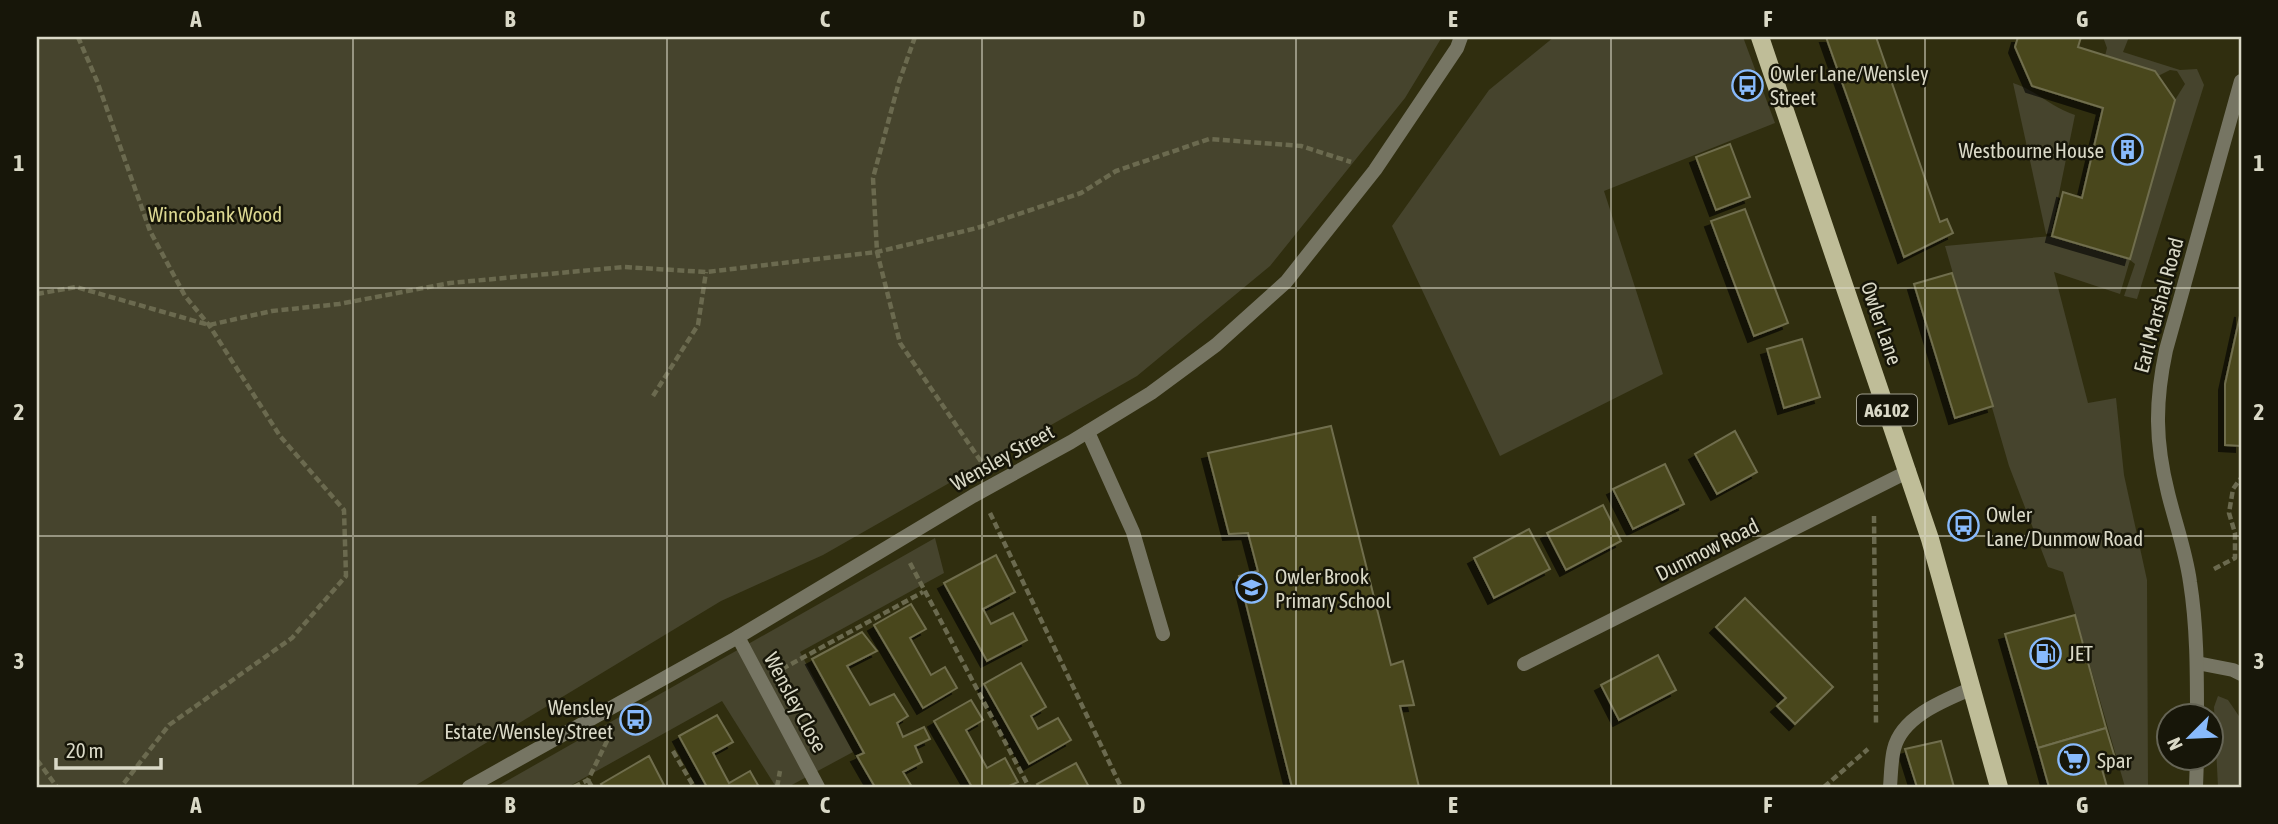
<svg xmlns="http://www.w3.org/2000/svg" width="2278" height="824" font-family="'Asap Condensed',sans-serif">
<defs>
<filter id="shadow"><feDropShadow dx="-6" dy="6" stdDeviation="0" flood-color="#0009"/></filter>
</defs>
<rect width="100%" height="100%" fill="#302e0f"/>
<g fill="#46442d">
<path d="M 37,37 L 1442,37 L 1405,98 L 1270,266 L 1137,376 L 823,555 L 721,601 L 413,787 L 37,787 Z"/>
<path d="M 1554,37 L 1743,37 L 1775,123 L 1604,191 L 1663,374 L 1500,456 L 1392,226 L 1489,90 Z"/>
<path d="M 2103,37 L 2129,37 L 2123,52 L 2180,70 L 2197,69 L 2204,85 L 2137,299 L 2124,296 L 2135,264 L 2130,260 L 2120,294 L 2054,272 L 2088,403 L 2116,398 L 2124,475 L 2147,580 L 2148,787 L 2125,787 L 2063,572 L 2048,567 L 2009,466 L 1945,246 L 2052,236 L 2130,259 L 2175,100 L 2185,84 L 2177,71 L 2170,70 L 2158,76 L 2105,56 L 2107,48 Z"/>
<path d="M 2013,83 C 2036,90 2052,108 2075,115 L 2051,233 L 2046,234 Z"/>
<path d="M 935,538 L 944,573 L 800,652 L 853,752 L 788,787 L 776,787 L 722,701 L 568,787 L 496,787 Z"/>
<path d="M 2218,696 L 2228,700 L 2241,719 L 2241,787 L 2218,787 L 2214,707 Z"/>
</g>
<g fill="#4a471e" stroke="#706e4d" stroke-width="2" filter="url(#shadow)">
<path d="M 1826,37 L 1876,37 L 1940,222 L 1947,219 L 1953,233 L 1904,257 Z"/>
<path d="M 2018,37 L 2081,37 L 2078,47 L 2155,71 L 2175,100 L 2130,259 L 2052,236 L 2063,192 L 2082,198 L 2103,108 L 2032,86 L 2015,47 Z"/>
<path d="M 1730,144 L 1750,197 L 1716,210 L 1696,157 Z"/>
<path d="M 1745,209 L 1788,323 L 1754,336 L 1711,221 Z"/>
<path d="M 1952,273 L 1993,406 L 1955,418 L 1914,284 Z"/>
<path d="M 2241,311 L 2241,446 L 2225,445 L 2225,384 Z"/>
<path d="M 1802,339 L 1820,397 L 1784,408 L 1767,349 Z"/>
<path d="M 1331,426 L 1391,665 L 1403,661 L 1414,705 L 1400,706 L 1419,787 L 1292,787 L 1239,576 L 1258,571 L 1248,533 L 1229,534 L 1208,453 Z"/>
<path d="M 1735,431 L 1757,472 L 1717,494 L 1695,454 Z"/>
<path d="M 1665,464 L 1684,504 L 1633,529 L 1613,489 Z"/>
<path d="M 1603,505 L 1621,541 L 1566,570 L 1547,533 Z"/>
<path d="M 1529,529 L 1550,569 L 1494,598 L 1474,558 Z"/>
<path d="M 996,555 L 1015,592 L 983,609 L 991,624 L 1013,613 L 1027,640 L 987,661 L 944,583 Z"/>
<path d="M 1745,598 L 1833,687 L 1795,724 L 1777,706 L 1786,698 L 1716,627 Z"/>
<path d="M 911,604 L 926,629 L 910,638 L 931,675 L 945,667 L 957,688 L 923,708 L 874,625 Z"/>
<path d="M 2075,615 L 2106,728 L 2038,748 L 2005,634 Z"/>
<path d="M 862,632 L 877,651 L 847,666 L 870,705 L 894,694 L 908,716 L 897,723 L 903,737 L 924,727 L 930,739 L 915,746 L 922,762 L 903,772 L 912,787 L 875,787 L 857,756 L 864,753 L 812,659 Z"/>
<path d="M 1658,655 L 1676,690 L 1619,720 L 1601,685 Z"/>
<path d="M 1021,663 L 1046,707 L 1031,716 L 1038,729 L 1058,718 L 1071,740 L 1029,764 L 984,684 Z"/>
<path d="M 971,700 L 983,720 L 966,730 L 987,768 L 1005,758 L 1018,782 L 1007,787 L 972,787 L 934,721 Z"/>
<path d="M 717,715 L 733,742 L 713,753 L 729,783 L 750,771 L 759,787 L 707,787 L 679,736 Z"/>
<path d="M 2106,728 L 2115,758 L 2100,762 L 2107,787 L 2049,787 L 2038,748 Z"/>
<path d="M 1941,741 L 1954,787 L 1917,787 L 1905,749 Z"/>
<path d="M 649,756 L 664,785 L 659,787 L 603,787 L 601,784 Z"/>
<path d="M 1076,763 L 1089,787 L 1039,787 L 1037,784 Z"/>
</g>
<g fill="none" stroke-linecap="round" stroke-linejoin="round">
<g stroke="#6b6a4f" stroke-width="4.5" stroke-dasharray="7 3.5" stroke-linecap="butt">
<path d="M 78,37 L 97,81 L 150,231 L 185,296 L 209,325 L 280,436 L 344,510 L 346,576 L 292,638 L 169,725 L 121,787"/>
<path d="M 915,37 L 899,82 L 873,178 L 877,252 L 900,343 L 982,463"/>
<path d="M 37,294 L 76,287 L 209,325 L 272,311 L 339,304 L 450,283 L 624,267 L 706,272 L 877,252 L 977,228 L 1081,193 L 1116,171 L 1209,139 L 1301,146 L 1351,162"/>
<path d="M 653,396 L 698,325 L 706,272"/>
<path d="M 990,513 L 1121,787"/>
<path d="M 1874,516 L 1876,724"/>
<path d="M 910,563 L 1029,787"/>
<path d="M 2214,569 L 2235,558 L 2235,533 L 2229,513 L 2233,489 L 2241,478"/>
<path d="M 782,669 L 923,592"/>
<path d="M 673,751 L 694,787"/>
<path d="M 37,760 L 57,787"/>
<path d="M 588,780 L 592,787"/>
<path d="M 574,787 L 588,780 L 608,739"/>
<path d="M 777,787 L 780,771"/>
<path d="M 1824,787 L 1868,749"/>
</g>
<path stroke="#767563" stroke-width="14" d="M 1088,432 L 1133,532 L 1163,634"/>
<g stroke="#767563" stroke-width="14">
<path d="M 738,637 L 818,787"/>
<path d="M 2197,663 L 2233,670 L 2241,674"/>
<path d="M 1524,664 L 1909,471"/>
<path d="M 2197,716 C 2197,671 2197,626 2190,582 C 2186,552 2175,522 2168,493 C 2155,441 2155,402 2166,350 L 2241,81"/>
<path d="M 469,787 L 738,637 L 973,496 L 1071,442 L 1151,393 L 1216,345 L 1286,282 L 1375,170 L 1457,48 L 1461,37"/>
<path d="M 1890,787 C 1891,775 1891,761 1894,749 C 1902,716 1945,700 1973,688"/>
<path d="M 2196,787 L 2197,758"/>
</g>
<path stroke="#bfbd98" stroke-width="18" d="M 1760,37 L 1930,539 L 1999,787"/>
</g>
<path fill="none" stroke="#dad9c7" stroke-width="2" stroke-opacity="0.55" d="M 353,37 L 353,787M 667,37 L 667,787M 982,37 L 982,787M 1296,37 L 1296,787M 1611,37 L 1611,787M 1925,37 L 1925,787M 37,288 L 2241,288M 37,536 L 2241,536"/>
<defs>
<symbol id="bus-ring" viewBox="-11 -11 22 22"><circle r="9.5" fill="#171609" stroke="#88bafc" stroke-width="1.5"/><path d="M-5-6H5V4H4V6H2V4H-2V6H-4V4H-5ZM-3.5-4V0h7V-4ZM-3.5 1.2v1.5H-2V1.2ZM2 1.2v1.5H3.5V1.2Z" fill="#88bafc"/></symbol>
<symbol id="building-ring" viewBox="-11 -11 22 22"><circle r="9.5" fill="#171609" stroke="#88bafc" stroke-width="1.5"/><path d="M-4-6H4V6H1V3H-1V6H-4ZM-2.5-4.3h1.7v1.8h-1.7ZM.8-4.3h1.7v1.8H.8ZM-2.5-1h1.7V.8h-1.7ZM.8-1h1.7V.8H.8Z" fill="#88bafc"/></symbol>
<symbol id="school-ring" viewBox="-11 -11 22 22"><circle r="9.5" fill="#171609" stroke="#88bafc" stroke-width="1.5"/><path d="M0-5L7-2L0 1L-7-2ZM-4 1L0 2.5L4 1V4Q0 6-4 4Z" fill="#88bafc"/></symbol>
<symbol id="fuel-ring" viewBox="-11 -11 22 22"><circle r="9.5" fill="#171609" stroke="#88bafc" stroke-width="1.5"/><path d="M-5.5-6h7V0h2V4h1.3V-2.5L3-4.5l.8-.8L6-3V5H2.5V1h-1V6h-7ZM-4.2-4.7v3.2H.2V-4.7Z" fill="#88bafc"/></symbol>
<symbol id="supermarket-ring" viewBox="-11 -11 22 22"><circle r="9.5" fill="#171609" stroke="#88bafc" stroke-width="1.5"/><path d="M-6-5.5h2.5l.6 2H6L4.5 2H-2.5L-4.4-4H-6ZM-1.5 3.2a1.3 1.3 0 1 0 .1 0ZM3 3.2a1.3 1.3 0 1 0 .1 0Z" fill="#88bafc"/></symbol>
</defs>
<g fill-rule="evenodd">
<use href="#bus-ring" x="1730" y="68" width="35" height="35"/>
<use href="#building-ring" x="2110" y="132" width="35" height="35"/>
<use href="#bus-ring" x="1946" y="508" width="35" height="35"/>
<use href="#school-ring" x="1234" y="570" width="35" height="35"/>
<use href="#fuel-ring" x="2028" y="636" width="35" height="35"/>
<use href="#bus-ring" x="618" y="702" width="35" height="35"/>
<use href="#supermarket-ring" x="2056" y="742" width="35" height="35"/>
</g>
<g text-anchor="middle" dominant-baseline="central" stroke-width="5" stroke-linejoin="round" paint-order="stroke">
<rect fill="#171609" stroke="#a09e8e" stroke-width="2" x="1857" y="394.5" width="60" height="31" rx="5"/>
<g font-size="19" font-weight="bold" fill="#dad9c7">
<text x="1887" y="410">A6102</text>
</g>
<g font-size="21" fill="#dad9c7" stroke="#171609" text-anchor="start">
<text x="1770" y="73">Owler Lane/Wensley<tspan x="1770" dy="24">Street</tspan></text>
<text x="2104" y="150" text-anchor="end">Westbourne House</text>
<text x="1986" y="514">Owler<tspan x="1986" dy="24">Lane/Dunmow Road</tspan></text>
<text x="1275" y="576">Owler Brook<tspan x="1275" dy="24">Primary School</tspan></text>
<text x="2068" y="653">JET</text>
<text x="613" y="707" text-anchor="end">Wensley<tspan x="613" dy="24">Estate/Wensley Street</tspan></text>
<text x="2097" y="760">Spar</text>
</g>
<g font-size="21" fill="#dcd892" stroke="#171609">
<text x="215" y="214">Wincobank Wood</text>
</g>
<g font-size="21" fill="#dad9c7" stroke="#171609">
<text transform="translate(2158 305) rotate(-75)">Earl Marshal Road</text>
<text transform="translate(1882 323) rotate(71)">Owler Lane</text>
<text transform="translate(1002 457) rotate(-29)">Wensley Street</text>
<text transform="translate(1707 549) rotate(-27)">Dunmow Road</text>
<text transform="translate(796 702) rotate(62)">Wensley Close</text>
</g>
</g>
<rect width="2278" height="824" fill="none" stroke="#171609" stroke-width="77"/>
<g transform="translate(2190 737) rotate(246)"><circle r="33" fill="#171609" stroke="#656455" stroke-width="2"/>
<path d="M0-5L12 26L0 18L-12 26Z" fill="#88bafc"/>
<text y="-10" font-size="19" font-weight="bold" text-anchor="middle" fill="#dad9c7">N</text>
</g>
<path d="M56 758v10h105v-10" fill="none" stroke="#dad9c7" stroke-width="3.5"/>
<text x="66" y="758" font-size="21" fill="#dad9c7" stroke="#171609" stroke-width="5" paint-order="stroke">20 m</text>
<rect x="38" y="38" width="2202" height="748" fill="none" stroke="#dad9c7" stroke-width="2.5"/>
<g font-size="23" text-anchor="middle" font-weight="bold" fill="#dad9c7">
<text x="196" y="27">A</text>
<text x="510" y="27">B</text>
<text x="825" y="27">C</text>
<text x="1139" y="27">D</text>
<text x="1453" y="27">E</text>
<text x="1768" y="27">F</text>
<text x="2082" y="27">G</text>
<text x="19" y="171">1</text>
<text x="2259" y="171">1</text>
<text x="19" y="420">2</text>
<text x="2259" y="420">2</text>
<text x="19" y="669">3</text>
<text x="2259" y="669">3</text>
<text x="196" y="813">A</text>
<text x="510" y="813">B</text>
<text x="825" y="813">C</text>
<text x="1139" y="813">D</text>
<text x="1453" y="813">E</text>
<text x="1768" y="813">F</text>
<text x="2082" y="813">G</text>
</g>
</svg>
